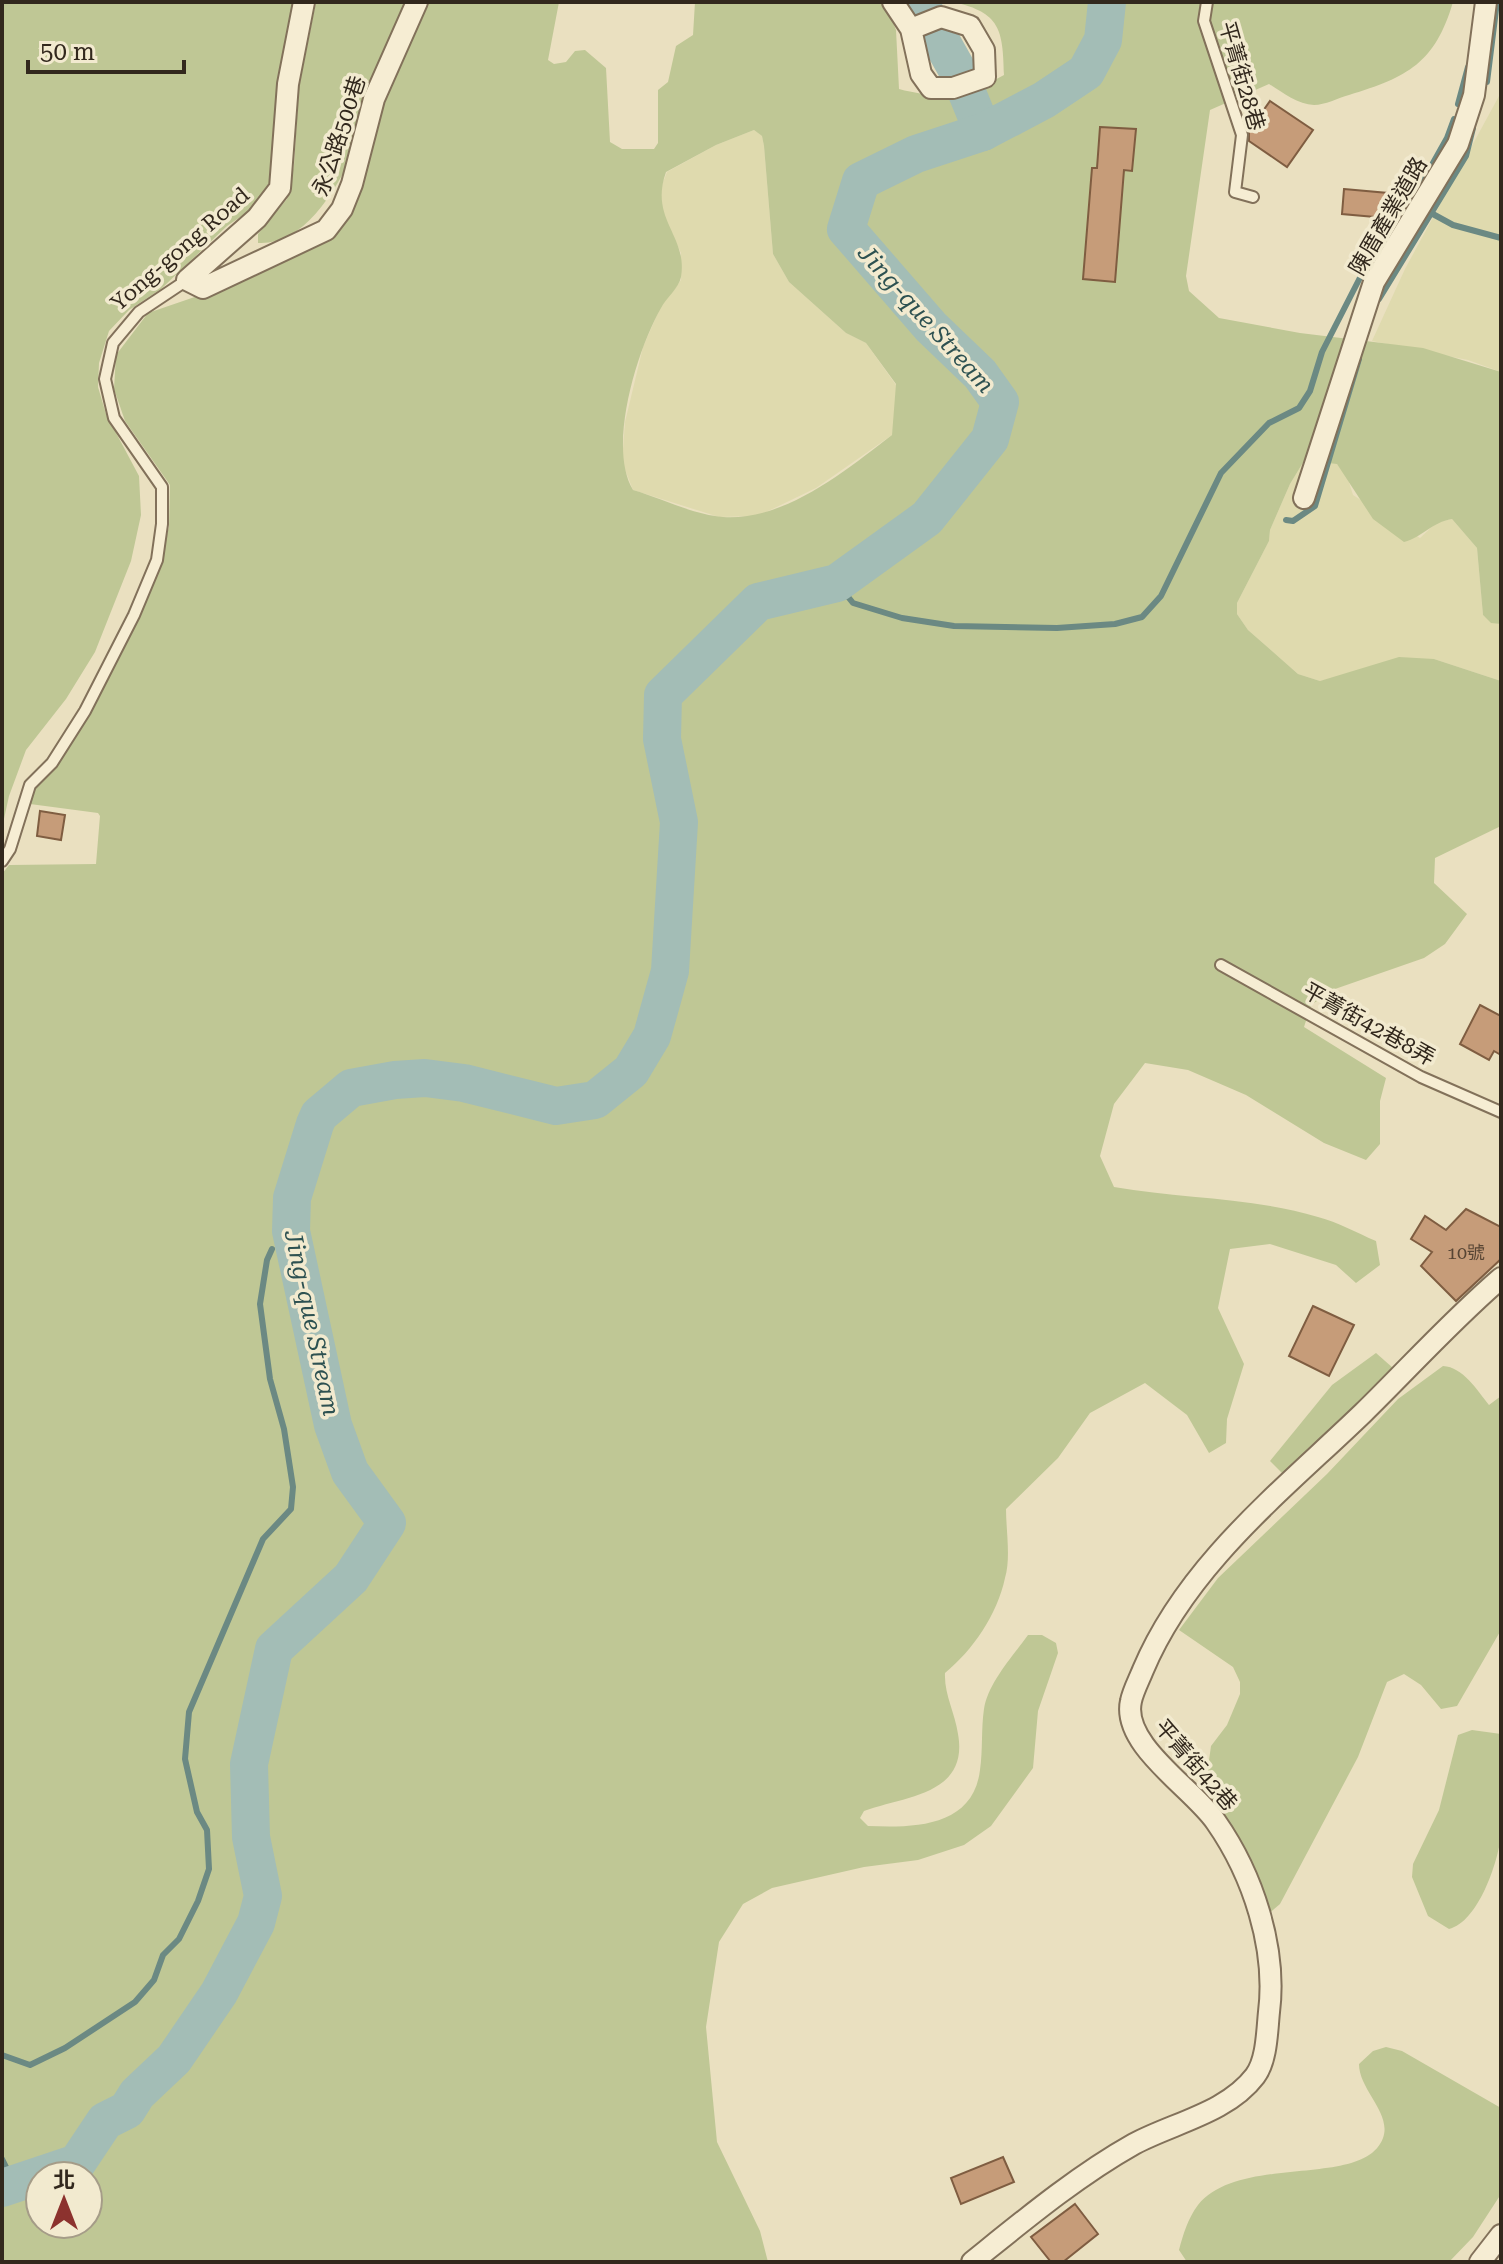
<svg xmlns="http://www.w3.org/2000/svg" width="1503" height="2264" font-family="'Roboto Serif','Noto Sans TC',serif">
<rect width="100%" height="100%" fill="#eae0c0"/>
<g fill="#dfdaae">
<path d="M 1499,96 L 1501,372 L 1468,360 L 1372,341 L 1405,269 Z"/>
<path d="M 754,130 L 762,136 L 764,146 L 773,254 L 789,282 L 846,333 L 866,343 L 896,385 L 897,407 L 892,435 L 816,488 L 758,516 L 719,517 L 633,490 L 622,462 L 625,422 L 643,347 L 661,306 L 681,280 L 681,253 L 663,215 L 659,192 L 667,172 L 716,145 Z"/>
<path d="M 1304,461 L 1337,464 L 1347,476 L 1353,495 L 1420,538 L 1437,522 L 1452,519 L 1477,548 L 1483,615 L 1491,622 L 1501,624 L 1501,681 L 1434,659 L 1320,681 L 1298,674 L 1248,630 L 1237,614 L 1237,603 L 1269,541 L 1270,530 L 1290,484 Z"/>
</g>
<g fill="#bfc795" fill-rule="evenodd">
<path d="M 2,2 L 294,2 L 274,175 L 264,197 L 252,209 L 227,226 L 161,289 L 129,310 L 109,331 L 99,363 L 98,387 L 106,414 L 139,476 L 141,515 L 131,561 L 95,652 L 66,699 L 26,750 L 9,796 L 2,828 Z"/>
<path d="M 316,2 L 409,2 C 386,65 341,248 258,243 L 258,234 L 287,199 L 294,165 L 299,87 Z"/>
<path d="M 424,2 L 559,2 L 548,60 L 554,64 L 566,62 L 575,51 L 585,50 L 606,68 L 610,142 L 622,149 L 654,149 L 658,143 L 658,90 L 668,82 L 676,46 L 693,35 L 695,2 L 885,2 L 896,30 L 899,89 C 941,100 966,96 1004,75 C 1003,29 1000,13 954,2 L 1453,2 C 1435,63 1408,77 1349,95 C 1338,98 1325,105 1314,105 C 1298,105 1282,92 1269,84 L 1210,110 L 1186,276 L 1189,291 L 1219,318 L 1300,333 L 1423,348 L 1501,372 L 1501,624 L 1491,623 L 1483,615 L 1477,548 L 1452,519 C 1432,522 1423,537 1404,542 L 1373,519 L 1337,464 L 1304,461 L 1290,484 L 1270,530 L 1269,541 L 1237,603 L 1237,614 L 1248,630 L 1298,674 L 1320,681 L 1399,657 L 1434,659 L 1501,681 L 1501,826 L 1435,858 L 1434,883 L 1467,914 L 1445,944 L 1424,958 L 1335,989 L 1311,1005 L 1304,1027 L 1386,1078 L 1380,1101 L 1380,1144 L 1366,1160 L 1324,1143 L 1246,1095 L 1188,1070 L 1145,1063 L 1114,1104 L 1100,1156 L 1114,1187 C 1181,1199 1253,1197 1318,1217 C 1338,1222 1357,1233 1376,1241 L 1380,1265 L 1356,1283 L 1336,1265 L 1270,1244 L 1230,1249 L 1218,1308 L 1244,1364 L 1227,1419 L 1226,1443 L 1209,1453 L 1187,1415 L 1145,1383 L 1090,1413 L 1058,1458 L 1006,1509 C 1006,1530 1011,1558 1005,1578 C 997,1615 973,1650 945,1673 C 944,1694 955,1713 958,1734 C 969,1795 905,1796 864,1811 L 860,1818 L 868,1826 C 915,1828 973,1827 980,1770 C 983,1750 981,1729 984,1709 C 988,1683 1013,1656 1028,1635 L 1042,1635 L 1056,1643 L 1058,1653 L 1038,1711 L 1033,1768 L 991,1826 L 964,1845 L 918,1860 L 864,1867 L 772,1888 L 743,1904 L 719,1942 L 706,2027 L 717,2142 L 760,2231 L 768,2262 L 2,2262 L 2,874 L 9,865 L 96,864 L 100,816 L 98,813 L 30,804 L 34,786 L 58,762 L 85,721 L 124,647 L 155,578 L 169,527 L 170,485 L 125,421 L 114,389 L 116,355 L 148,313 L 256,276 L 326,234 ZM 754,130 L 762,136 L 764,146 L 773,254 L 789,282 L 846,333 L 866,343 L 896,384 L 892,435 C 845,471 785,521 723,517 C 694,515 661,498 633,490 C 607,447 637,350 661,308 C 666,298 679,288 681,277 C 688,235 649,220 666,172 L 716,145 ZM 40,2176 L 88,2176 L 88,2224 L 40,2224 Z"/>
<path d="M 1376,1353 L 1393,1368 L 1284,1475 L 1270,1461 L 1332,1385 Z"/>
<path d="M 1443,1366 C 1463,1367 1477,1390 1489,1405 L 1501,1396 L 1501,1630 L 1457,1706 L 1441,1709 L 1421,1685 L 1404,1674 L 1387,1682 L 1358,1757 L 1280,1904 L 1267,1915 L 1205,1789 L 1211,1746 L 1227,1725 L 1240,1694 L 1240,1682 L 1233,1667 L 1179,1630 L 1218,1578 L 1327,1474 L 1398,1399 Z"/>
<path d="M 1472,1730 L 1501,1734 C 1501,1767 1503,1802 1501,1835 C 1498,1863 1478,1922 1449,1929 L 1428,1916 L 1412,1877 L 1413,1864 L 1439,1810 L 1458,1735 Z"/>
<path d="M 1386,2047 L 1402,2051 L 1501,2108 L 1501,2194 L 1473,2237 L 1449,2262 L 1187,2262 L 1179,2250 C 1183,2235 1188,2218 1198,2205 C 1240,2153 1364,2189 1383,2138 C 1392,2113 1359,2090 1359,2064 L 1373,2051 Z"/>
</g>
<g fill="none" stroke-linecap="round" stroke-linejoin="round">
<g stroke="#6b8983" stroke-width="6">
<path d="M 1487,82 L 1497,2"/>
<path d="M 1458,104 L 1468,67"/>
<path d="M 1410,204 L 1447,138 L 1454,119"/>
<path d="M 1431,213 L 1453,225 L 1501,238"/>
<path d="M 1379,299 L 1466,156 L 1473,128"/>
<path d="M 1286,520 L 1293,521 L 1315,506 L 1359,359"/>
<path d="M 837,583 L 853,603 L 902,618 L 954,626 L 1057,628 L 1115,624 L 1142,617 L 1161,596 L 1221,473 L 1269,423 L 1299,408 L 1310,391 L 1322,352 L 1367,264 L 1401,219"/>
<path d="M 279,1234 L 292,1198"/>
<path d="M 2,2055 L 30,2065 L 65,2048 L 135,2002 L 154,1980 L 163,1955 L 179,1939 L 198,1901 L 209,1869 L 207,1830 L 197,1812 L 185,1759 L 189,1712 L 263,1539 L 291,1509 L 293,1487 L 284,1429 L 270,1379 L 260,1304 L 267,1260 L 272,1249"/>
<path d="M 2,2159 L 14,2183"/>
</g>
<g stroke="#a3bdb6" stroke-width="38">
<path d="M 919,2 L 959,73 L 983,132"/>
<path d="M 2,2188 L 77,2163 L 105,2121 L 127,2110 L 137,2094 L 174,2059 L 219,1993 L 256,1923 L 263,1896 L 251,1837 L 249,1764 L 274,1649 L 351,1578 L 387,1523 L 350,1472 L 333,1425 L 291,1231 L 292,1198 L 315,1124 L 319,1115 L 351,1088 L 395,1080 L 425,1078 L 464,1083 L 556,1106 L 595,1100 L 631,1071 L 652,1036 L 670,971 L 679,822 L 662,739 L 663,695 L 758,602 L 837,583 L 927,518 L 990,439 L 1000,402 L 980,374 L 931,327 L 846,229 L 861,181 L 916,154 L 983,132 L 1044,100 L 1086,72 L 1103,40 L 1107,2"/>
</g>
</g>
<g fill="#c69c79" stroke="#7f5d41" stroke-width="2">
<path d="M 1270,101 L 1313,130 L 1287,167 L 1249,141 L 1249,131 Z"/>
<path d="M 1100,127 L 1136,129 L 1132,171 L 1124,170 L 1115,282 L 1083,279 L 1092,168 L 1097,168 Z"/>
<path d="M 1344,189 L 1399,194 L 1397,219 L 1342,214 Z"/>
<path d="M 40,811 L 65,815 L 61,840 L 37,836 Z"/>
<path d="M 1480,1005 L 1501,1016 L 1501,1055 L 1494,1051 L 1489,1060 L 1460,1044 Z"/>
<path d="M 1466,1209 L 1501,1227 L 1501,1259 L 1456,1301 L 1421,1266 L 1432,1252 L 1411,1239 L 1425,1216 L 1446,1230 Z"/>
<path d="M 1313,1306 L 1354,1325 L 1329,1376 L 1289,1356 Z"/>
<path d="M 1003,2157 L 1014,2182 L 961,2204 L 951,2178 Z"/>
<path d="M 1075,2204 L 1098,2234 L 1063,2262 L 1051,2262 L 1031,2237 Z"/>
</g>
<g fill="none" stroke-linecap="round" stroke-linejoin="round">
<defs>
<g id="lane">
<path d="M 1207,2 L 1204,21 L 1242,135 L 1235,192 L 1253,197"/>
<path d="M 2,861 L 10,849 L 30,785 L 52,763 L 85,711 L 134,615 L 157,560 L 162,524 L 162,487 L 114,418 L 105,379 L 113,343 L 139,312 L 187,280"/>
<path d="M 1221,965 L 1421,1077 L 1501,1112"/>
</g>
<g id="street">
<path d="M 304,2 L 288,84 L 280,188 L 257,218 L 187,280 L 203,288 L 326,230 L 342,209 L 352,184 L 374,99 L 417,2"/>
<path d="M 893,2 L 911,29 L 921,74 L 931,88 L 953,88 L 985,77 L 984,50 L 970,26 L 941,17 L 911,29"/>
<path d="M 1304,498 L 1374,282 L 1458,144 L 1474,95 L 1486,2"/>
<path d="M 972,2262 C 1023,2221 1077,2176 1134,2144 C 1173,2123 1227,2113 1255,2076 C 1267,2060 1267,2031 1269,2012 C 1277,1948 1253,1875 1216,1822 C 1194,1789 1121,1745 1131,1701 C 1133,1691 1139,1680 1143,1670 C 1187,1565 1282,1491 1363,1413 C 1409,1368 1452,1320 1501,1278"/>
<path d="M 1480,2262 L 1501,2235"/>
</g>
</defs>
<use href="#lane" stroke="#82715a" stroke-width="14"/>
<use href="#street" stroke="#82715a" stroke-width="24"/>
<use href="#lane" stroke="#f6edd3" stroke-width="10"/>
<use href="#street" stroke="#f6edd3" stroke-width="20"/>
</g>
<g text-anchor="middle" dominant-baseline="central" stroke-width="7" stroke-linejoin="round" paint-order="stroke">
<g font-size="18" fill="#574534">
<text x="1466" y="1252">10號</text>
</g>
<g font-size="22" fill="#32281d" stroke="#f2eacf">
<text transform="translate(1242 76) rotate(74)">平菁街28巷</text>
<text transform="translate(339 136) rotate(-72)">永公路500巷</text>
<text transform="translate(1388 216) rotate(-60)">陳厝產業道路</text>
<text transform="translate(180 249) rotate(-41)">Yong-gong Road</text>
<text transform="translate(1369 1024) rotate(29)">平菁街42巷8弄</text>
<text transform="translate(1196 1765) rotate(49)">平菁街42巷</text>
</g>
<g font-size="24" font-style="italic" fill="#2d5151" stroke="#f2eacf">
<text transform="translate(926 319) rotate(48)">Jing-que Stream</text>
<text transform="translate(312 1323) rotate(78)">Jing-que Stream</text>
</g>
</g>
<rect width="1503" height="2264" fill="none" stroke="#32281d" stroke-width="8"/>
<g transform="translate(64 2200)"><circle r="38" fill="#f2eacf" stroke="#a59c88" stroke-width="2"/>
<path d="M0-6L14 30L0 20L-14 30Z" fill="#8c322e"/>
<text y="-12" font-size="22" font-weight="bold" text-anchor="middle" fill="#32281d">北</text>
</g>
<path d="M28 60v12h156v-12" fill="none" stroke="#32281d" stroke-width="4"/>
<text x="40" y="60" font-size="24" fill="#32281d" stroke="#f2eacf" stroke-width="6" paint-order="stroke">50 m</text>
</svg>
